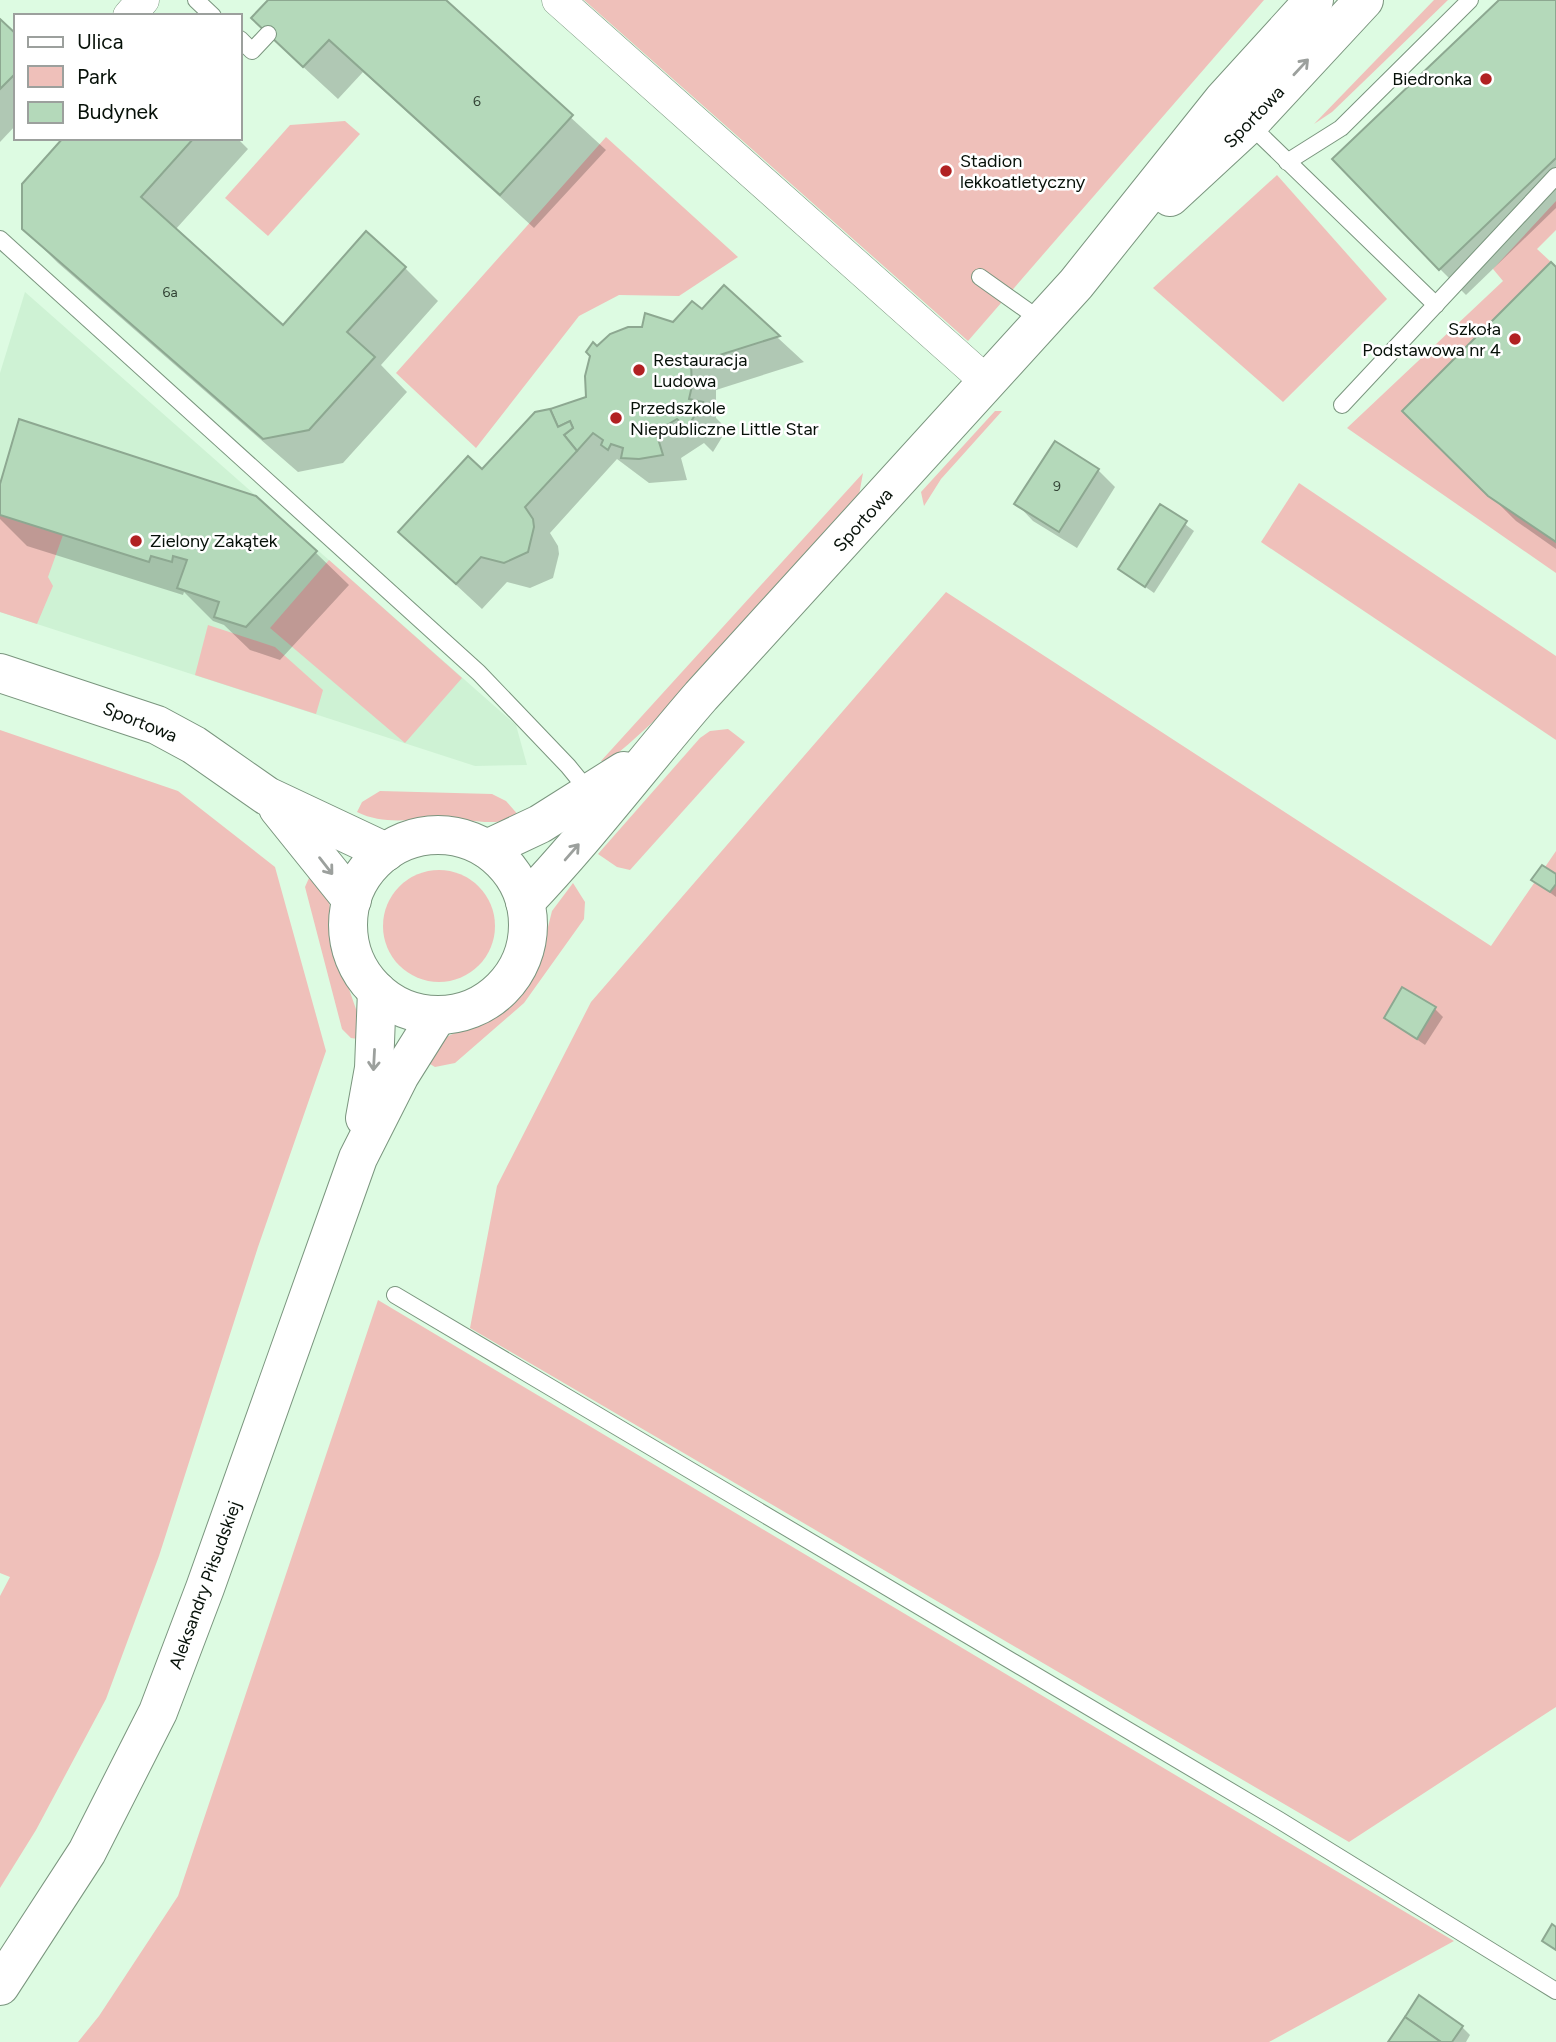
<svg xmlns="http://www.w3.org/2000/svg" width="1556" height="2042" font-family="Figtree,sans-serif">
<rect width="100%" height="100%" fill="#ddfbe2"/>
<path fill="#cef2d4" d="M 25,292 L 516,725 L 527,765 L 475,766 L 0,612 L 0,373 Z"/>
<g fill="#efc0ba">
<path d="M 584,0 L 1264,0 L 968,341 Z"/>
<path d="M 1434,0 L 1448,0 L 1332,112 L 1314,124 Z"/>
<path d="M 345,121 L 360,134 L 268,236 L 225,198 L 290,125 Z"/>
<path d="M 606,137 L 738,257 L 679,296 L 619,295 L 579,316 L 476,448 L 396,373 Z"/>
<path d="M 1277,175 L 1387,299 L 1283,402 L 1153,288 Z"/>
<path d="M 1556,201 L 1556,230 L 1537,249 L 1551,262 L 1402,411 L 1488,496 L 1556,542 L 1556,573 L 1347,428 L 1503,281 L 1493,269 Z"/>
<path d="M 995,411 L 1002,411 L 941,479 L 924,506 L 921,492 Z"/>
<path d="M 863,473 L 859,495 C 780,584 700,687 607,762 L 601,761 Z"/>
<path d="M 1299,483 L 1556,656 L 1556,740 L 1261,542 Z"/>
<path d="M 0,515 L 63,535 L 48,577 L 53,586 L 37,624 L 0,612 Z"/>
<path d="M 329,560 L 462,678 L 405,743 L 270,628 Z"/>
<path d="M 946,592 L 1491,946 L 1556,851 L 1556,1707 L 1349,1842 L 470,1328 L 497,1186 L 591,1002 Z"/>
<path d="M 208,625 L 275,647 L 323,690 L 316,714 L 195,675 Z"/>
<path d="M 728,729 L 745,742 L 630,870 L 617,867 L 598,854 L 700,738 L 710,731 Z"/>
<path d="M 0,730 L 178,791 L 275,867 L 326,1051 L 258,1247 L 159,1556 L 106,1699 L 36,1830 L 0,1888 L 0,1596 L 10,1577 L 0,1573 Z"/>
<path d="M 380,791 L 492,794 L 506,801 L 520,817 C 493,827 471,819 444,819 C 413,818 385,826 357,812 L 362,802 Z"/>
<path d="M 313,869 L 329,900 L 335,949 L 357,1012 L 358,1039 L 351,1038 L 342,1029 L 305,887 Z"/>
<circle cx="439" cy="926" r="56"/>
<path d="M 573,883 L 585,902 L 584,919 L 524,1003 L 455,1063 L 435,1067 L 425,1061 L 446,1037 L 490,1017 L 522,990 L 541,955 L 552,911 Z"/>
<path d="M 378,1300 L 1454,1941 L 1269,2042 L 78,2042 L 99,2016 L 178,1896 Z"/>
</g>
<g fill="#0003">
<path d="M 270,0 L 443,0 L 606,150 L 534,228 L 363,72 L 338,99 L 287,52 Z"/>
<path d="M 1502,0 L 1556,0 L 1556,208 L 1466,295 L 1440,269 Z"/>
<path d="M 0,21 L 16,36 L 16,125 L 0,142 Z"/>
<path d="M 66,138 L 237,138 L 248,149 L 175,230 L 283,327 L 405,268 L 438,301 L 381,365 L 407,392 L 343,463 L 298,472 L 58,263 L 24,229 Z"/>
<path d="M 1556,270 L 1556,549 L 1516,521 L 1405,411 Z"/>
<path d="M 724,288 L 804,362 L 716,390 L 716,418 L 727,429 L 713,452 L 704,443 L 681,458 L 687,480 L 649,483 L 617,459 L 550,533 L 558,546 L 559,554 L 553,578 L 530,588 L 507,582 L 482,609 L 426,557 L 482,472 L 588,398 L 597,348 L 674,324 L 702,312 Z"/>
<path d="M 1055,443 L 1098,470 L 1115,487 L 1077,548 L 1033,521 L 1016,503 Z"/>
<path d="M 0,489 L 315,552 L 349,585 L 280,660 L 250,650 L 224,625 L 213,621 L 184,592 L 183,595 L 27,546 L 0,519 Z"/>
<path d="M 1161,506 L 1194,531 L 1154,593 L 1120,569 Z"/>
<path d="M 1556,876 L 1556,897 L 1533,880 Z"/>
<path d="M 1435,1009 L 1443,1017 L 1425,1045 L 1386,1018 Z"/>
<path d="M 1462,2027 L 1470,2035 L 1466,2042 L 1390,2042 Z"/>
</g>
<g fill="#b4d9ba" stroke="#8da891" stroke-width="2">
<path d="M 268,0 L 446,0 L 573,115 L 500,195 L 329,40 L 303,67 L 251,18 Z"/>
<path d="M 1499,0 L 1556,0 L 1556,158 L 1439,270 L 1332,159 Z"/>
<path d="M 0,19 L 16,34 L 16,73 L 0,89 Z"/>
<path d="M 63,138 L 194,138 L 141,197 L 283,325 L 366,231 L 406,267 L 347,332 L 375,357 L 309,430 L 263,439 L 22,229 L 22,184 Z"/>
<path d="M 1551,262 L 1556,267 L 1556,542 L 1488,496 L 1402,411 Z"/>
<path d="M 724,285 L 780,336 L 691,364 L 692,386 L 689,399 L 703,402 L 687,428 L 677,419 L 656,432 L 663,455 L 639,459 L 621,458 L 623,448 L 611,444 L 608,450 L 601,445 L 603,440 L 593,433 L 577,451 L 564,435 L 573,428 L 570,421 L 558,427 L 550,409 L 586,397 L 585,376 L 590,356 L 586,352 L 593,342 L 597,346 L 610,334 L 628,327 L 642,327 L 645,313 L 673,322 L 692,301 L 702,309 Z"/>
<path d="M 550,409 L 558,427 L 570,421 L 573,428 L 564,435 L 577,451 L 525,507 L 533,519 L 534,527 L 528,552 L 504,563 L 481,557 L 456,584 L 398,532 L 468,456 L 482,469 L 535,412 Z"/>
<path d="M 19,419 L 256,496 L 317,551 L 246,627 L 214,617 L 219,602 L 177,588 L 187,560 L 173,556 L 172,562 L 151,556 L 149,562 L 0,515 L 0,484 Z"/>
<path d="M 1055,441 L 1099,469 L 1059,532 L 1014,504 Z"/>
<path d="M 1160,504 L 1187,521 L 1145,587 L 1118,569 Z"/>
<path d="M 1542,865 L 1556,874 L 1556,884 L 1550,892 L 1531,880 Z"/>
<path d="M 1402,987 L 1436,1007 L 1417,1039 L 1384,1018 Z"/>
<path d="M 1552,1924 L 1556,1927 L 1556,1950 L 1542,1941 Z"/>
<path d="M 1419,1995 L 1463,2026 L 1452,2042 L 1441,2042 L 1405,2017 Z"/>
<path d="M 1405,2017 L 1441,2042 L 1388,2042 Z"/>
</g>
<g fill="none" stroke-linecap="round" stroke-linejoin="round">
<defs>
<g id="lane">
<path d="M 196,0 L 213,16"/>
<path d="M 240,39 L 252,51 L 268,34"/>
<path d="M 1248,123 L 1436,305"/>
<path d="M 1287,162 L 1341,128 L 1470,0"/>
<path d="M 0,239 L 479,673 L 568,766 L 590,793"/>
<path d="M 980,277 L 1042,321"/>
<path d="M 1342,405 L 1556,176"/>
<path d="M 395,1295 L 1279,1820 L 1556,1991"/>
</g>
<g id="street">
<path d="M 558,0 L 986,381"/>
<path d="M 129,16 L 143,0"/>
</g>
<g id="secondary">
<path d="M 1170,197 L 1249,124 L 1364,0"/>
<path d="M 0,673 L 157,725 L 194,745 L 267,796 L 386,852"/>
<path d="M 278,808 L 352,900"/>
<circle cx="438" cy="925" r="90"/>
<path d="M 487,849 L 540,824 L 624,771"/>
<path d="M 525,902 C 588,836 642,764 701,696 L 1076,284 L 1223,100 L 1314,0"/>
<path d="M 365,1118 L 374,1068 L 377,991"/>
<path d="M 0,1986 L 87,1852 L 158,1712 L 205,1588 L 358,1158 L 400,1075 L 437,1016"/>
</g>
</defs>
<use href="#lane" stroke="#7a957e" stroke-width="18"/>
<use href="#street" stroke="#7a957e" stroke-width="33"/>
<use href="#secondary" stroke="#7a957e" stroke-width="40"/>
<use href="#lane" stroke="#fff" stroke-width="16"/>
<use href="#street" stroke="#fff" stroke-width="32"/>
<use href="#secondary" stroke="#fff" stroke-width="38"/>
</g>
<defs><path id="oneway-shaft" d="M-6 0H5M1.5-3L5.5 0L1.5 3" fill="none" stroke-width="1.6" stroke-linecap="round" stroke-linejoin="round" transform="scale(1.75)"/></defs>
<g stroke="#9ca09d">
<use href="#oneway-shaft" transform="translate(1301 67) rotate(-47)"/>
<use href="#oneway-shaft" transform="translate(572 852) rotate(-49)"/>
<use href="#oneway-shaft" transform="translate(326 866) rotate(52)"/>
<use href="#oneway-shaft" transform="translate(374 1060) rotate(93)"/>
</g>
<g fill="#b12122" stroke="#fff" stroke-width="2.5">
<circle cx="1486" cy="79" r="7"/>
<circle cx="946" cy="171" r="7"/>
<circle cx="1515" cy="339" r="7"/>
<circle cx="639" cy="370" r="7"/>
<circle cx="616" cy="418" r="7"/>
<circle cx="136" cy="541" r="7"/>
</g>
<g text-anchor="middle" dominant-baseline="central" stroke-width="5" stroke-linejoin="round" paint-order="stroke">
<g font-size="14" fill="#324335">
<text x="477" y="101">6</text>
<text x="170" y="292">6a</text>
<text x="1057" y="486">9</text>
</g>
<g font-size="18" fill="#071109" stroke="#fff" text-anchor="start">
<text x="1472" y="79" text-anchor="end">Biedronka</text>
<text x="960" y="161">Stadion<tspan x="960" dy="21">lekkoatletyczny</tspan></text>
<text x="1501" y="329" text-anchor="end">Szkoła<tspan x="1501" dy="21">Podstawowa nr 4</tspan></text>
<text x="653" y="360">Restauracja<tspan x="653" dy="21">Ludowa</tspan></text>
<text x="630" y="408">Przedszkole<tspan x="630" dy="21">Niepubliczne Little Star</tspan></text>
<text x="150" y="541">Zielony Zakątek</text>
</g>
<g font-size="18" fill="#071109" stroke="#fff">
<text transform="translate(1254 117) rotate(-46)">Sportowa</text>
<text transform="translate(863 520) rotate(-48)">Sportowa</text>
<text transform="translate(140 722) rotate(22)">Sportowa</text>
<text transform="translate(205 1585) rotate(-70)">Aleksandry Piłsudskiej</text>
</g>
</g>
<rect x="14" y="14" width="228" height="126" fill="#ffffff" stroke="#9ca09d" stroke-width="2"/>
<rect x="28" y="37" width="35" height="10" fill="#ffffff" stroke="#9ca09d" stroke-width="2"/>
<text x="77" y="49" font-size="21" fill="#071109">Ulica</text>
<rect x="28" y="66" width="35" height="21" fill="#efc0ba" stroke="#9ca09d" stroke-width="2"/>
<text x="77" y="84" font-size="21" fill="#071109">Park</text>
<rect x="28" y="102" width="35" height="21" fill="#b4d9ba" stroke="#9ca09d" stroke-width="2"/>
<text x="77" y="119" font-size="21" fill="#071109">Budynek</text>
</svg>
